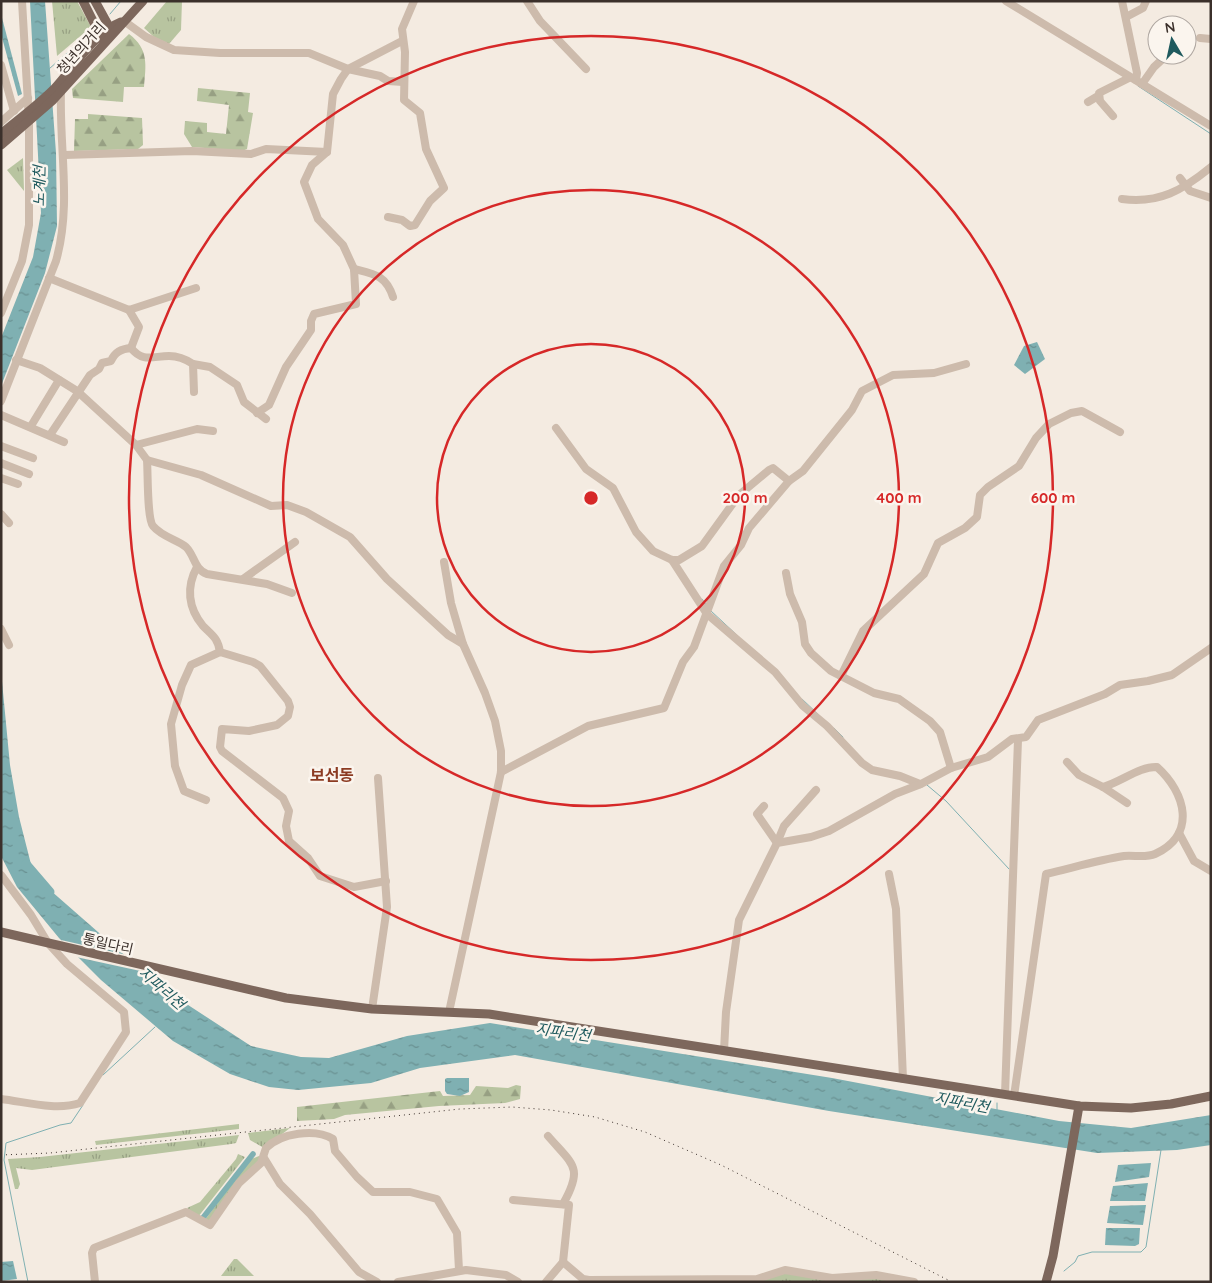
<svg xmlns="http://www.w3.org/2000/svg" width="1212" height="1283" font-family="Quicksand,'Noto Sans KR',sans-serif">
<defs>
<pattern id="grass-tufts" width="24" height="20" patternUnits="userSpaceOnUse" patternTransform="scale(1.25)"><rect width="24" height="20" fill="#b8c4a0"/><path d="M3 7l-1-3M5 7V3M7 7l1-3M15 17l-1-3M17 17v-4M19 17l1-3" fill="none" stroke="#97a083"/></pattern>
<pattern id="forest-firs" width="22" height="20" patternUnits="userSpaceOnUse" patternTransform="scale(1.25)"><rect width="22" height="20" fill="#b8c4a0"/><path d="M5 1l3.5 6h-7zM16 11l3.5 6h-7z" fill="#97a083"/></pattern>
<pattern id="water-ripples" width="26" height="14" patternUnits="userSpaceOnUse" patternTransform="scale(1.25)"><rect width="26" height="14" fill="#7fb0b2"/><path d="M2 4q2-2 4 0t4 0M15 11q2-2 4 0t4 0" fill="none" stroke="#699091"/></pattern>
</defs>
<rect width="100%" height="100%" fill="#f4ebe1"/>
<g fill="url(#grass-tufts)">
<path d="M 52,1 L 77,1 L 91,27 L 57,56 Z"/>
<path d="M 167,1 L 182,1 L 181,30 L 169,44 L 154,37 L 144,28 Z"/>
<path d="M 23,158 L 24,191 L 7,170 Z"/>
<path d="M 239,1124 L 239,1129 L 96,1145 L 95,1141 Z"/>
<path d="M 290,1128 L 264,1148 L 250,1140 L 248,1133 Z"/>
<path d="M 239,1135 L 236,1143 L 231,1144 L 32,1170 L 16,1168 L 20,1184 L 18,1189 L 15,1189 L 8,1159 L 40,1157 Z"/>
<path d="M 238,1154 L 245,1157 L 198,1217 L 187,1208 L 200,1202 L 236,1159 Z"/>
<path d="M 259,1156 L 259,1161 L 207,1223 L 204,1221 L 251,1159 Z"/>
<path d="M 234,1259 L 237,1259 L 254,1276 L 221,1276 Z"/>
<path d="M 788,1272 L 836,1280 L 872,1276 L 909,1282 L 733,1282 Z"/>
</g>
<g fill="url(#forest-firs)">
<path d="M 129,34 C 149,49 146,65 144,87 L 124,87 L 123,102 L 73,98 L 72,89 Z"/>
<path d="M 198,88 L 250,93 L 248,112 L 253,113 L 247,149 L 242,151 L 192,147 L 184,134 L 185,121 L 207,123 L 207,132 L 226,134 L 229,105 L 197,101 Z"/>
<path d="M 88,114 L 142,118 L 143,145 L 138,149 L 74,151 L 75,119 L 88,119 Z"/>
<path d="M 516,1085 L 521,1086 L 520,1099 L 505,1103 L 439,1106 L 345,1115 L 334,1119 L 297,1121 L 297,1107 L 440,1091 L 443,1096 L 470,1095 L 476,1086 L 508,1088 Z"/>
</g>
<g fill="url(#water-ripples)">
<path d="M 30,1 L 45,1 L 56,153 L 57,226 L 45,273 L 1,386 L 1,338 L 33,257 L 41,213 Z"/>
<path d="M 1,14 L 22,94 L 18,96 L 1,34 Z"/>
<path d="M 1037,342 L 1045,359 L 1025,374 L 1014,365 L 1024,346 Z"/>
<path d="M 1,671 L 10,765 L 19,817 L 34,876 L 162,988 L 251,1046 L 301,1057 L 329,1058 L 407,1036 L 490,1023 L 832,1078 L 1059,1121 L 1131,1128 L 1211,1115 L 1211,1145 L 1177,1150 L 1097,1153 L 829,1111 L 515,1055 L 420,1068 L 371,1083 L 298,1090 L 269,1087 L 230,1074 L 173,1041 L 101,980 L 59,938 L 17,887 L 1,856 Z"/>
<path d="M 447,1078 L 469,1078 L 469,1092 L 460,1096 L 447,1094 L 445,1091 L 445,1079 Z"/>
<path d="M 1151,1163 L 1149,1177 L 1115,1182 L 1118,1165 Z"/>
<path d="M 1148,1183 L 1145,1201 L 1110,1201 L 1113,1186 Z"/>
<path d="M 1146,1205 L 1143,1225 L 1107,1223 L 1110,1206 Z"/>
<path d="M 1106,1228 L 1140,1228 L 1139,1244 L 1135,1246 L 1105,1245 Z"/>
<path d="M 13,1261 L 17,1279 L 1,1281 L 1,1262 Z"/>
</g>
<path fill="#f4ebe1" d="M 61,940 L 127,955 L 145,972 L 76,957 Z"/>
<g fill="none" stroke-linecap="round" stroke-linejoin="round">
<g stroke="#7fb0b2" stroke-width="1">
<path d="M 110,14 L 121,1"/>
<path d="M 49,69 L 92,31"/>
<path d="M 1138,86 L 1211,134"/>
<path d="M 702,599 L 707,606"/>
<path d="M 711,611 L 739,637"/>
<path d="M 802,699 L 821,717"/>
<path d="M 834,728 L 843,737"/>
<path d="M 927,785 L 946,801 L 1009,869"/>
<path d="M 103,1075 L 155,1027"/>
<path d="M 997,1110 L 997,1103"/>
<path d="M 1064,1271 L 1075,1262 L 1078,1256 L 1092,1252 L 1141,1252 L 1146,1247 L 1161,1150"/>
<path d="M 28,1282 L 4,1160 L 6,1143 L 60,1125 L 71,1123 L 83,1105"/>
</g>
<path stroke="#7fb0b2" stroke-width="5.5" d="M 202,1219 L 253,1154"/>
<path stroke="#7fb0b2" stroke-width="9" d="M 26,864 L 50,892"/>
<g stroke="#cdbbac" stroke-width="8">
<path d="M 527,1 L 540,21 L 586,69"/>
<path d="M 1006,1 L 1142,84 L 1154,67 L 1167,55"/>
<path d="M 1122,1 L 1137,73 L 1136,80"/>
<path d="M 1126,17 L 1143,8 L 1146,1"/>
<path d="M 124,21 L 146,37 L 174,50 L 220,53 L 309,53 L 348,69 L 380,76 L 388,81 L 403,82"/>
<path d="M 1200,38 L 1211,39"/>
<path d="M 1,65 L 14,111"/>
<path d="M 1142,84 L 1211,126"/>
<path d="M 1088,102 L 1098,96"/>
<path d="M 1113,116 L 1100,101 L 1099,93 L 1129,78"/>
<path d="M 1,122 L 28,98"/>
<path d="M 65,155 L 192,151 L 251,154 L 266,149 L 327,152"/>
<path d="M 1180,178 L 1190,191 L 1211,198"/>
<path d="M 1122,199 C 1159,204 1183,190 1211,167"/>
<path d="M 388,217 L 402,220 L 410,226 L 415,225 L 430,201 L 444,188 L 426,149 L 420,113 L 404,100 L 405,52 L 402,29 L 414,1"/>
<path d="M 354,269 C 374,274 386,275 393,297"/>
<path d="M 49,278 L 129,310 L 196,288"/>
<path d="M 129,310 L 139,327 L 131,348"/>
<path d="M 1,313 L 22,261 L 29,225 L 29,121 L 22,1"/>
<path d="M 16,360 L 40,368 L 77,391 L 136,445 L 147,460 L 201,475 L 271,506 L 287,505 L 306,512 L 350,537 L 387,579 L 448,635 L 463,644 L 485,693 L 495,721 L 501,751 L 501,772 L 449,1012"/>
<path d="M 193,364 L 210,367 L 237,385 L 244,402 L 266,419"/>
<path d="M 1,401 L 56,261 C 72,204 59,149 61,91"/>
<path d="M 257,413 L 269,405 L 286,367 L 311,330 L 311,321 L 314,314 L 356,304 L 354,269 L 343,245 L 318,219 L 304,182 L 312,165 L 327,152 L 333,94 L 341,79 L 348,69 L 402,41"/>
<path d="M 1,415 L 64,442"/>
<path d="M 31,426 L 59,380"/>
<path d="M 556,428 L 586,469 L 613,488 L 636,532 L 653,551 L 672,560 L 679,560 L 702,546 L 739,495 L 769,470 L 773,468 L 789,481"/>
<path d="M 50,435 L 90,375 L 99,369 L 102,363 L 111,361 C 115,352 121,349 131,348 C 143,363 153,356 169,356 C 177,356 187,360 193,364 L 194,392"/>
<path d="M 136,445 L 197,429 L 213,431"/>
<path d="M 1,446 L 33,458"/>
<path d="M 147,460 C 148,473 147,519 153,526 C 162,537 178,540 186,547 C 195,556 194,569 207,574 L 267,584 L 292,593"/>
<path d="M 1,463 L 29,474"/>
<path d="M 1,478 L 18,484"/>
<path d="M 1,514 L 9,523"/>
<path d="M 672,560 L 707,614 L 775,672 L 803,706 L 827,726 L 862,763 L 872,770 L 900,776 L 920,784"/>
<path d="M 444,562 L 451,603 L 463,644"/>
<path d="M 197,567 C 186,587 188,608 203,626 C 212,635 218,638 220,652"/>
<path d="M 786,573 L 790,594 L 802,622 L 805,644 L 811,653 L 831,671 L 874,693 L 899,699 L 930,721 L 940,732 L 951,768"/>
<path d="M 243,579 L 295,542"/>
<path d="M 1,629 L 9,645"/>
<path d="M 841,676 L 863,631 L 924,574 L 938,543 L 965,528 L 977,517 L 980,495 L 988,487 L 1019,466 L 1036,438 L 1049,424 L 1071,413 L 1082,411 L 1120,432"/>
<path d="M 1067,762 L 1079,775 L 1103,787 L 1127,803"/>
<path d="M 501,772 L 588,726 L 664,708 L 683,662 L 694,647 L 724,566 L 741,545 L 749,528 L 789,481 L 803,471 L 852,410 L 862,391 L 893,375 L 934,373 L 966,364"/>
<path d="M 206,800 L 184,791 L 175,766 L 171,724 L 182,685 L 191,665 L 220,652 L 253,662 L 260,666 L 288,701 L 290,707 L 288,716 L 277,725 L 249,731 L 222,729 L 220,747 L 222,751 L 283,798 L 289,811 L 286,826 L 289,841 L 308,858 L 320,876 L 354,887 L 386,881"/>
<path d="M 764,806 L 757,814 L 777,843 L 784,826 L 816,790"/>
<path d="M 1179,833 L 1194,861 L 1211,871"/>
<path d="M 889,874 L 896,909 L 903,1079"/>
<path d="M 1,875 L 31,915 L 48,943 L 67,964 L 124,1012 L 126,1032 L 80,1103 C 56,1111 26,1102 1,1099"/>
<path d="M 372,1009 L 387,907 L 378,778"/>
<path d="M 724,1051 L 726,1012 L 739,920 L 777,843 L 811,837 L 829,831 L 895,794 L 921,784 L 951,768 L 988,757 L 1012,739 L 1026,737 L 1038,720 L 1105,694 L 1120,685 L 1148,681 L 1172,675 L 1211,648"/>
<path d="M 1005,1094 L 1018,740"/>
<path d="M 1014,1096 L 1046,874 C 1072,868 1098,860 1124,856 C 1134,855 1146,858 1155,854 C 1197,835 1186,793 1157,767 C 1140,766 1121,782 1103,787"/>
<path d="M 548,1136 C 573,1165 584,1167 563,1204"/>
<path d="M 264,1158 L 280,1184 L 310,1214 L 359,1272 L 377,1282"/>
<path d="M 513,1200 L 569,1205 L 563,1262 L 546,1282"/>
<path d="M 563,1262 L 583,1279 L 589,1280 L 757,1279 L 785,1270 L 832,1278 L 876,1275 L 914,1282"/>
<path d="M 95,1282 L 92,1253 L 94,1248 L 186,1212 L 210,1225 L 239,1183 L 261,1163 L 266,1148 C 281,1133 315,1128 333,1139 L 335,1151 L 357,1177 L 373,1192 L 410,1192 L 437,1199 L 457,1233 L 459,1270"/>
<path d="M 398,1282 L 466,1270 L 506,1275 L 518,1282"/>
</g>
<g stroke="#7d675c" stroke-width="9">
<path d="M 83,1 L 102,39"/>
<path d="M 95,1 L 112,32"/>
<path d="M 1,134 C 19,119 38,105 54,89 C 75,67 92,34 121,22"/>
<path d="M 1,145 L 53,100 L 143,1"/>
<path d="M 1,932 L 286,998 L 372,1009 L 489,1014 L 1079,1106 L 1131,1108 L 1171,1104 L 1211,1096"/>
<path d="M 1046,1282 L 1053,1256 L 1079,1106"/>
</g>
<path stroke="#3b302b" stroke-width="1" stroke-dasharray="1 4" stroke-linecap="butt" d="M 1,1155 L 50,1153 L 460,1109 L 512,1107 L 551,1110 L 595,1117 L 645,1132 L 721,1165 L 952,1282"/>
</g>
<g fill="none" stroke="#d62828" stroke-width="2.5">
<circle cx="591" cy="498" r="154"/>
<circle cx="591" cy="498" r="308"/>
<circle cx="591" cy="498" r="462"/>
</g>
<g text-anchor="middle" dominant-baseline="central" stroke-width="5" stroke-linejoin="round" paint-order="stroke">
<g font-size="14" fill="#3b302b" stroke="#fbf5ee">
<text transform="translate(81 48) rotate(-48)">청년의거리</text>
<text transform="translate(108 944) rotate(13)">통일다리</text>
</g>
<g font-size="15" font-style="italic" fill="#1f5a5e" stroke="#fbf5ee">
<text transform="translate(39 186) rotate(-89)">노계천</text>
<text transform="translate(162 988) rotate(41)">지파리천</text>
<text transform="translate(563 1032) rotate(8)">지파리천</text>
<text transform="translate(962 1102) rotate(11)">지파리천</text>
</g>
<g font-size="16" font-weight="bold" fill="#8c3b22" stroke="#fbf5ee">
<text x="332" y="775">보선동</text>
</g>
</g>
<circle cx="591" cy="498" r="8" fill="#d62828" stroke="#fbf5ee" stroke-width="2.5"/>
<g font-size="15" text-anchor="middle" font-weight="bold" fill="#d62828" stroke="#fbf5ee" stroke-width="5" stroke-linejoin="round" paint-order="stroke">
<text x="745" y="503">200 m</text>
<text x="899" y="503">400 m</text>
<text x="1053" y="503">600 m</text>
</g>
<rect width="1212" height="1283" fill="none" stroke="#3b302b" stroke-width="5"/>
<g transform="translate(1172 40) rotate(351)"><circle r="24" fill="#fbf5ee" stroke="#aea6a0"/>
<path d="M0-4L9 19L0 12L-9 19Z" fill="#1f5a5e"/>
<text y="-8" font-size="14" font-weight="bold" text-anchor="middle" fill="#3b302b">N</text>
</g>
</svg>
